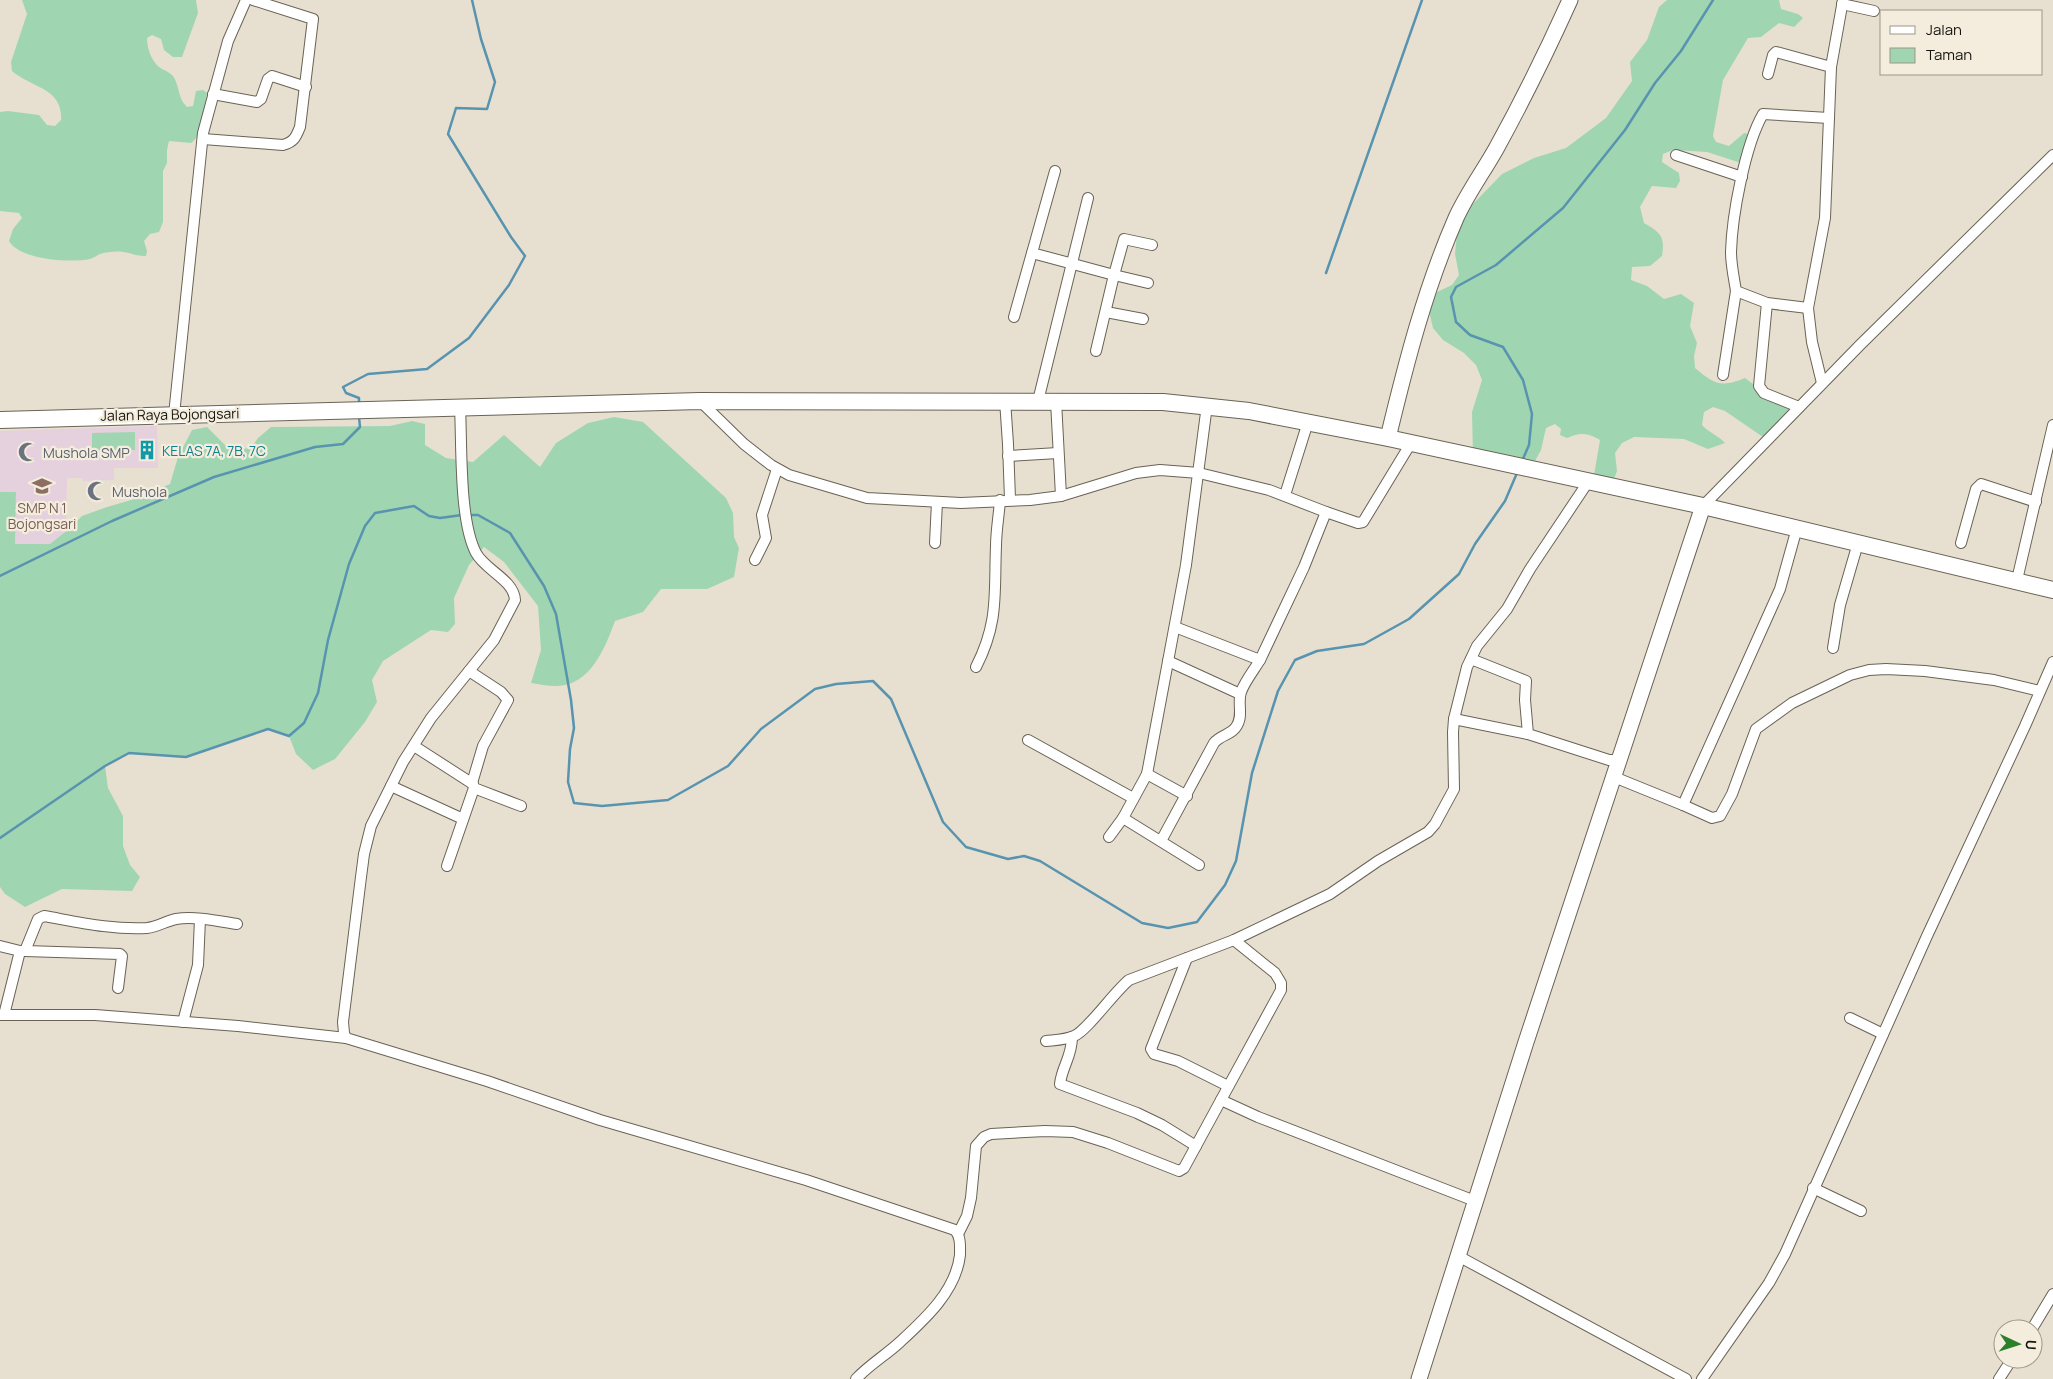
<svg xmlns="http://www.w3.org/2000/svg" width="2053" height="1379" font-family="Manrope,sans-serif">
<rect width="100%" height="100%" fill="#e7e0d1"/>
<path fill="#e5d0dd" d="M 157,426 L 158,468 L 114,468 L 114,480 L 83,481 L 82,478 L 67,478 L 66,532 L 50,544 L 15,544 L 16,492 L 0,492 L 0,431 Z"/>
<g fill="#a0d5b2">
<path d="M 22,0 L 196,0 L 198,13 L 182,57 L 173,57 L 164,50 L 161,39 L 152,35 L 147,38 C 147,48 151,60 159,67 C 166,72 173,72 176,82 C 180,92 179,99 187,107 L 193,106 L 196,91 L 203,90 L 207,93 C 205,109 205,133 191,143 L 169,141 L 167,150 L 167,163 L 163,171 L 163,222 L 159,232 L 150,234 L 144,241 L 147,251 L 146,256 C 134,256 133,253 123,252 C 117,251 106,252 100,254 C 96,256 93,258 90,259 C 69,263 20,260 9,241 L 13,229 L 22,218 L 19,213 L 0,211 L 0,112 L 8,111 L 39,115 L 47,125 L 55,126 L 61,120 C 63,88 32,88 12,71 L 11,62 L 27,14 Z"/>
<path d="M 1667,0 L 1779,0 L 1781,9 L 1798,14 L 1803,18 L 1794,27 L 1779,23 L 1761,37 L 1748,38 L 1723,80 L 1713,136 L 1716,142 L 1729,146 L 1744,133 L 1749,134 L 1741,163 L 1707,152 L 1673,150 L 1663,154 L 1662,162 L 1679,173 L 1680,181 L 1676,188 L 1652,186 L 1640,207 L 1644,223 C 1661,233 1665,236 1662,256 L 1650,266 L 1632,267 L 1631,280 L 1647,286 L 1664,299 L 1681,294 L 1694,303 L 1690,326 L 1697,343 L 1694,356 L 1695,368 C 1714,384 1721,388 1745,378 L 1761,390 L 1796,410 L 1763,437 L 1725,411 L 1713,407 L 1704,412 L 1702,425 C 1709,433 1718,435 1725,443 L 1708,449 L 1684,439 L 1634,437 L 1622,443 L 1615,453 L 1617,471 L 1614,479 L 1594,475 L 1600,440 C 1587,433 1581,432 1567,438 L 1560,435 L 1561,429 L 1555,424 L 1546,428 L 1541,450 L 1530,470 L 1473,457 L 1472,412 L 1482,380 L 1476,365 L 1464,353 L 1443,340 L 1433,328 L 1429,311 L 1437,292 L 1452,285 L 1459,275 L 1455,254 L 1457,233 L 1472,205 L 1502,174 L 1534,158 L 1566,148 L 1606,118 L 1632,81 L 1630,62 L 1647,40 L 1659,7 Z"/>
<path d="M 614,417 L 643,422 L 726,498 L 733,513 L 734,537 L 739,548 L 734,577 L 707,589 L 661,589 L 643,612 L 615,621 C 605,648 590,687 555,686 C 547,686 539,684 531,683 L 541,650 L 538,606 L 504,562 L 484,547 L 469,565 L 454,598 L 455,624 L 448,632 L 431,630 L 383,661 L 372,680 L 377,702 L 365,722 L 335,759 L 313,770 L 296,754 L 289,736 L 268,729 L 186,757 L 129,753 L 105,766 L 108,788 L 123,816 L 123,846 L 130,865 L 140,877 L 132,891 L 62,889 L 25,907 L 5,894 L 0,887 L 0,492 L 16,492 L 15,544 L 50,544 L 69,529 L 82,516 L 107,507 L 138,498 L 170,484 L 178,457 L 192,430 L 207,427 L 230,450 L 251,448 L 258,438 L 271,427 L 390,426 L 412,421 L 425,424 L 425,445 L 446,458 L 473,462 L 504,435 L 540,467 L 556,443 L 588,423 Z"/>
<path d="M 135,432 L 135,450 L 92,451 L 92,433 Z"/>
</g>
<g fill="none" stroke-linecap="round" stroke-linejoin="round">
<g stroke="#5894af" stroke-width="2.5">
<path d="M 1326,273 L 1422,0"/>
<path d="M 359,404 L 359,398 L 346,393 L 343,387 L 368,374 L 427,369 L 469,338 L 509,285 L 525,256 L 511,237 L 448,134 L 456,108 L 487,109 L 495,82 L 481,39 L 472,0"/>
<path d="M 1522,461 L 1529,445 L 1532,414 L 1523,380 L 1503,347 L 1470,335 L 1456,322 L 1451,297 L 1456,287 L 1496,265 L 1563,208 L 1625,130 L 1655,83 L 1681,51 L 1713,0"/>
<path d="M 468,515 L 478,515 L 510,533 L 544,586 L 556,614 L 571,700 L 574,728 L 570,749 L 568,782 L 574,803 L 602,806 L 668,800 L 728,766 L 761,729 L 815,689 L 836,684 L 873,681 L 891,699 L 943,822 L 966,847 L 1008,859 L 1024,856 L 1040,861 L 1142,923 L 1168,928 L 1197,922 L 1225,885 L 1236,861 L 1252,773 L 1278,691 L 1295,660 L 1317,651 L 1364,644 L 1409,619 L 1459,574 L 1475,544 L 1505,501 L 1517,473"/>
<path d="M 0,576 L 112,521 L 214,477 L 315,447 L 343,444 L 360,427 L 359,417"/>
<path d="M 0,838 L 105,766 L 129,753 L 186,757 L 268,729 L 289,736 L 304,723 L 318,693 L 328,640 L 349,564 L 365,526 L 375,513 L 414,506 L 429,516 L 440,518 L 462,515"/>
</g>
<defs>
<g id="street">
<path d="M 1842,4 L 1874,11"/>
<path d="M 1768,74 L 1773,55 L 1776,52 L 1831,67"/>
<path d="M 213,94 L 257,102 L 261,99 L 268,79 L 272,76 L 306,87"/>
<path d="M 203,139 L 283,145 C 294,142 296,137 300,127 L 313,19 L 253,0"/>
<path d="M 1676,155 L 1742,177"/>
<path d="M 1055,171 L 1032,253 L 1114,275 L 1124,239 L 1152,245"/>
<path d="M 1767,303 L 1759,386 L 1764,393 L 1799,407"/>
<path d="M 1808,308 L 1767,303 L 1736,291 C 1734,278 1731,265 1731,252 C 1732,216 1745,145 1763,114 L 1829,118"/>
<path d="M 1106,312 L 1143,319"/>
<path d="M 1014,317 L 1032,253"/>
<path d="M 1096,351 L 1114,275 L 1148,283"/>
<path d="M 1723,375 L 1736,291"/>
<path d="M 1822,383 L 1812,342 L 1808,308 L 1825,218 L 1831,67 L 1843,0"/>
<path d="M 1005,400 L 1008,444 L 1010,499"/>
<path d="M 700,401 L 744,444 L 771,465 L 789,475 L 867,498 L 961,503 L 1030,500 L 1061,496 L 1136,473 L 1160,470 L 1199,473 L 1269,490 L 1326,512 L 1304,567 L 1260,660 L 1175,627"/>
<path d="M 1038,401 L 1088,198"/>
<path d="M 1056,401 L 1061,496"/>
<path d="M 460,407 C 462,446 459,520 476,553 C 485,570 514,580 515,600 L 494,640 L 431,718 L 403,762 L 371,826 L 364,854 L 361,877 L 343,1022 L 344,1033 L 346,1038 L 487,1081 L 600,1120 L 806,1180 L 955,1230 C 961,1237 960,1246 960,1255 C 956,1291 925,1319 900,1342 C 886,1355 869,1365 856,1379"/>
<path d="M 174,415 L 203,133 L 228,41 L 246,0"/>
<path d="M 1008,456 L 1058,453"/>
<path d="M 1285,495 L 1308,422"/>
<path d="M 1703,506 L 1860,345 L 2053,155"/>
<path d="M 1326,512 L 1358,523 L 1363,522 L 1411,443"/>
<path d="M 935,543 L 937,502"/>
<path d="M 1961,543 L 1976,489 L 1981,484 L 2036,502"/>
<path d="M 755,560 L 766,538 L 762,515 L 777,469"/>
<path d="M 2017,580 L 2053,425"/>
<path d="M 1833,648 L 1840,605 L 1858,543"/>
<path d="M 1471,659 L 1526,681 L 1525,700 L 1528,734 L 1609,760 L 1619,760"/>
<path d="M 1168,661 L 1240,694"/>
<path d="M 976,667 C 999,622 994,594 996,546 C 996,531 999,515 1000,500"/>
<path d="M 469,671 L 501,692 L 508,700 L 483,746 L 472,783"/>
<path d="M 1454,719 L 1528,734"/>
<path d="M 1028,740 L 1133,798"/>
<path d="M 414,746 L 473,784 L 474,788 L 521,806"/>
<path d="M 1147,774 L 1187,796"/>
<path d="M 1614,777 L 1683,805 L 1780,589 L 1797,528"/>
<path d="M 391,786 L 463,819"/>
<path d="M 1683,805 L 1712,818 L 1720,816 L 1732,794 L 1756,729 L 1792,703 L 1850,675 L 1869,670 L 1886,669 L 1925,671 L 1994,680 L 2040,691"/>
<path d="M 1123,818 L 1199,865"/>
<path d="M 1109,837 L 1123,818 L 1147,774 L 1186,565 L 1207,405"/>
<path d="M 1161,841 L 1214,743 C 1220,735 1231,735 1236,727 C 1244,716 1237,703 1241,692 C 1245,681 1254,670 1260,660"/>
<path d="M 447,866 L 474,788"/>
<path d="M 0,946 L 20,951 L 4,1015"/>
<path d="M 20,951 L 25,951 L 38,919 L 44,916 C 78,922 112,930 147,928 C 157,927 166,921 176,919 C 195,916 218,921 237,924"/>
<path d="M 25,951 L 120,954 L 122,956 L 118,988"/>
<path d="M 1187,958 L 1151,1049 L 1154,1054 L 1178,1061 L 1228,1086"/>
<path d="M 0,1015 L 95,1015 L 238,1026 L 346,1038"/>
<path d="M 1850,1018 L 1883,1034"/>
<path d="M 183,1022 L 198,965 L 200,919"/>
<path d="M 1072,1037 C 1072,1057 1062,1066 1060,1084 L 1137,1113 L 1162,1125 L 1196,1146"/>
<path d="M 1046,1041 C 1055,1040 1065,1040 1074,1036 C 1087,1031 1114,992 1129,980 L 1234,940 L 1330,894 L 1378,861 L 1428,832 L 1435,824 L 1454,789 L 1453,732 L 1454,719 L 1467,667 L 1477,646 L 1507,609 L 1530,569 L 1588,482"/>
<path d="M 1221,1100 L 1281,990 L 1281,983 L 1275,973 L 1234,940"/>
<path d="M 1813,1188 L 1861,1211"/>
<path d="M 958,1234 L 967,1216 L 971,1198 L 976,1146 L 984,1137 L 991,1134 L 1045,1131 L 1073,1132 L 1108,1143 L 1179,1171 L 1184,1168 L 1221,1100 L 1258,1117 L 1475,1201"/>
<path d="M 1458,1256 L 1686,1379"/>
<path d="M 2032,1329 L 2053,1294"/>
<path d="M 1702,1379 L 1769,1283 L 1785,1254 L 1927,936 L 2025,726 L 2053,662"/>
<path d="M 1999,1379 L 2012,1359"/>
</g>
<g id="secondary">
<path d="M 1388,438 C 1406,363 1425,289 1456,218 C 1467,194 1483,172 1496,149 C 1523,100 1547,51 1570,0"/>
<path d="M 1419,1379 L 1526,1042 L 1703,506"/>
</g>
<path id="primary" d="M 0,420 L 700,401 L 1163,402 L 1249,411 L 1388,438 L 1703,506 L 2053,590"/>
</defs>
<use href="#street" stroke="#696355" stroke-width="12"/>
<use href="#secondary" stroke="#696355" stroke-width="17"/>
<use href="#primary" stroke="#696355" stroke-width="18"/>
<use href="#street" stroke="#fff" stroke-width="10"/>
<use href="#secondary" stroke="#fff" stroke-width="15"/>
<use href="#primary" stroke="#fff" stroke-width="16"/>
</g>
<defs>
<symbol id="building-bare" viewBox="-9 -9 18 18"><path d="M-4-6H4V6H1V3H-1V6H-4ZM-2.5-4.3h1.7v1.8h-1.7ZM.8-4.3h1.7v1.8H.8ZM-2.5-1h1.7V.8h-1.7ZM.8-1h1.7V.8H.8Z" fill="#0f9aa8" stroke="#f4edde" stroke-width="2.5" paint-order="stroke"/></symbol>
<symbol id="mosque-bare" viewBox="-9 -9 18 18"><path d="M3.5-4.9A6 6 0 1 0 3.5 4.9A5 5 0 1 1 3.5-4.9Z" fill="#6b7280" stroke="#f4edde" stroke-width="2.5" paint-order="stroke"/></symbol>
<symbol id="school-bare" viewBox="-9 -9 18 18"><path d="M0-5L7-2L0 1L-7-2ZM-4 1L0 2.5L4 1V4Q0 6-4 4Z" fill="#8d6e63" stroke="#f4edde" stroke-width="2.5" paint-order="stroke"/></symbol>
</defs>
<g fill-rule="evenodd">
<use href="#building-bare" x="133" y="436" width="28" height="28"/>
<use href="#mosque-bare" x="14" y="438" width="28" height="28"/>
<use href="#school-bare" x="28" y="472" width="28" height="28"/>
<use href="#mosque-bare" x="83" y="477" width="28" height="28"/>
</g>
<g text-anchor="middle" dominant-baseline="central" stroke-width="4.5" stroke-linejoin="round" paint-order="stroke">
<g font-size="14" fill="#16140e" stroke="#f4edde">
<text transform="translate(170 414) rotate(-1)">Jalan Raya Bojongsari</text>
</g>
<g font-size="14" fill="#0d838f" stroke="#f4edde" text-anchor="start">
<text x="162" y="450">KELAS 7A, 7B, 7C</text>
</g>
<g font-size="14" fill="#5b616d" stroke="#f4edde" text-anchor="start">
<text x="43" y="452">Mushola SMP</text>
<text x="112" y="491">Mushola</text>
</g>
<g font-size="14" fill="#785e54" stroke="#f4edde">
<text x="42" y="507">SMP N 1<tspan x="42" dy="16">Bojongsari</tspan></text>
</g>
</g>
<rect x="1880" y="10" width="162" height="65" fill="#f4edde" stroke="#9b968b"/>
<rect x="1890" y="26" width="25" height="8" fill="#ffffff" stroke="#9b968b"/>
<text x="1926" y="35" font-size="15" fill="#16140e">Jalan</text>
<rect x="1890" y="48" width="25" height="15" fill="#a0d5b2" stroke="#9b968b"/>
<text x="1926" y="60" font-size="15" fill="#16140e">Taman</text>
<g transform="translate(2018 1344) rotate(94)"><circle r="24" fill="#f4edde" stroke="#9b968b"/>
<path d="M0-4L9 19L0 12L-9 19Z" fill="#2c7f2b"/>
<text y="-8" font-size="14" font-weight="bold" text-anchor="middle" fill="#16140e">U</text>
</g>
</svg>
